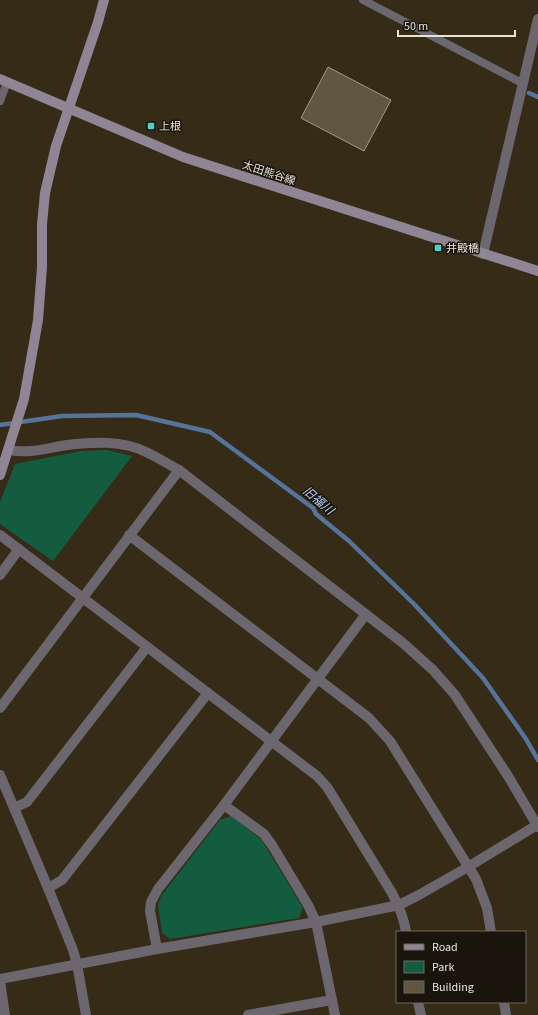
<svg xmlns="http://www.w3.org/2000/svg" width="538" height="1015" font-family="'Source Sans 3','Noto Sans JP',sans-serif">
<rect width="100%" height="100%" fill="#362b17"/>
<g fill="#145c40">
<path d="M 107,450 L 132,456 L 53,561 L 0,524 L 0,502 L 15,464 L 81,451 Z"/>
<path d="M 231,816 L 261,839 L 303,908 L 299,918 L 170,939 L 162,933 L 158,905 L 161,896 L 220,820 Z"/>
</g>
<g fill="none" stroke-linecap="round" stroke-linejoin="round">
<g stroke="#567399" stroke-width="4.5">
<path d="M 529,93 L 538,97"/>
<path d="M 0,425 L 62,416 L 136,415 L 210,432 L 313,508 L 316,514 L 349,541 L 414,604 L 483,678 L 526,739 L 538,760"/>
</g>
</g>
<path fill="#615640" stroke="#a69982" d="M 328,67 L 391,100 L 364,151 L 301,118 Z"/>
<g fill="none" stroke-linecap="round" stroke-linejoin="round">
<g stroke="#6c666f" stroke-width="8">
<path d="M 363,0 L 522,83"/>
<path d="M 0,101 L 7,82"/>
</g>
<g stroke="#6c666f" stroke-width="10">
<path d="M 483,254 L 538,19"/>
<path d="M 9,450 C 29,454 47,448 67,445 C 92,442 123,440 146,452 C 157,457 168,464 179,470 L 403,643 L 433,670 L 455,695 L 508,776 L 538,827"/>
<path d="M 0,535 L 317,776 L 327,787 L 337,803 L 392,893 C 399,906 404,918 406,932"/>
<path d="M 129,535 L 369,718 L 390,741 L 476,879 L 487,908 L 491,932"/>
<path d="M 0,575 L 19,549"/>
<path d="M 0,708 L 179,470"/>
<path d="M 0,775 L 48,888 L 73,950 L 77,964 L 86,1015"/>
<path d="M 224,805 L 264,834 L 272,845 L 308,905 L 316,922 L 335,1015"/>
<path d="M 14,808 L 27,802 L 147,647"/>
<path d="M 48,888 L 62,880 L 208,693"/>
<path d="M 157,949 L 150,911 L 151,902 L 158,889 L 224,805 L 366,614"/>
<path d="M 0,979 L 157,949 L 316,922 L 399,905 L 417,896 L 468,867 L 537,825"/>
<path d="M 0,981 L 5,1015"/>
<path d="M 418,1002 L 421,1015"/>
<path d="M 504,1002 L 506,1015"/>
<path d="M 248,1015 L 332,1000"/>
</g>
<g stroke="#8f8594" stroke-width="10">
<path d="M 0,79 L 183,157 L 538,271"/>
<path d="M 0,475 L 24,399 L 38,320 L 42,267 L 42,224 L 45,193 L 56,146 L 98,22 L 104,0"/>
</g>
</g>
<g fill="#55cec5" stroke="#19150c" stroke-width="1.5">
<rect x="147" y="122" width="8" height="8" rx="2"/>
<rect x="434" y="244" width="8" height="8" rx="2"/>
</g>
<g text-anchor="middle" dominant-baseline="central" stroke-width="3" stroke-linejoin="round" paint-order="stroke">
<g font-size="11" fill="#eae4d8" stroke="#19150c" text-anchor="start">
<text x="159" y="126">上根</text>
<text x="446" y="248">井殿橋</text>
</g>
<g font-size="11" fill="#eae4d8" stroke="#19150c">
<text transform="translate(269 173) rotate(18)">太田熊谷線</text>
</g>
<g font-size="12" font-style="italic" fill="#b9d2f6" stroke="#19150c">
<text transform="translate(318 501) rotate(40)">旧福川</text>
</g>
</g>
<rect x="396" y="931" width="130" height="72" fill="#19150c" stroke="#6d685e"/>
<rect x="404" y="944" width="20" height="6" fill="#8f8594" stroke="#6d685e"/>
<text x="432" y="951" font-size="12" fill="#eae4d8">Road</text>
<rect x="404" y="961" width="20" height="12" fill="#145c40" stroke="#6d685e"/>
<text x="432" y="971" font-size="12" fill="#eae4d8">Park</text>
<rect x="404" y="981" width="20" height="12" fill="#615640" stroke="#6d685e"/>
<text x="432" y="991" font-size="12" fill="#eae4d8">Building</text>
<path d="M398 30v6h117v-6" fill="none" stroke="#eae4d8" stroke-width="2"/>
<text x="404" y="30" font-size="12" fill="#eae4d8" stroke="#19150c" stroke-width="3" paint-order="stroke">50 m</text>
</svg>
